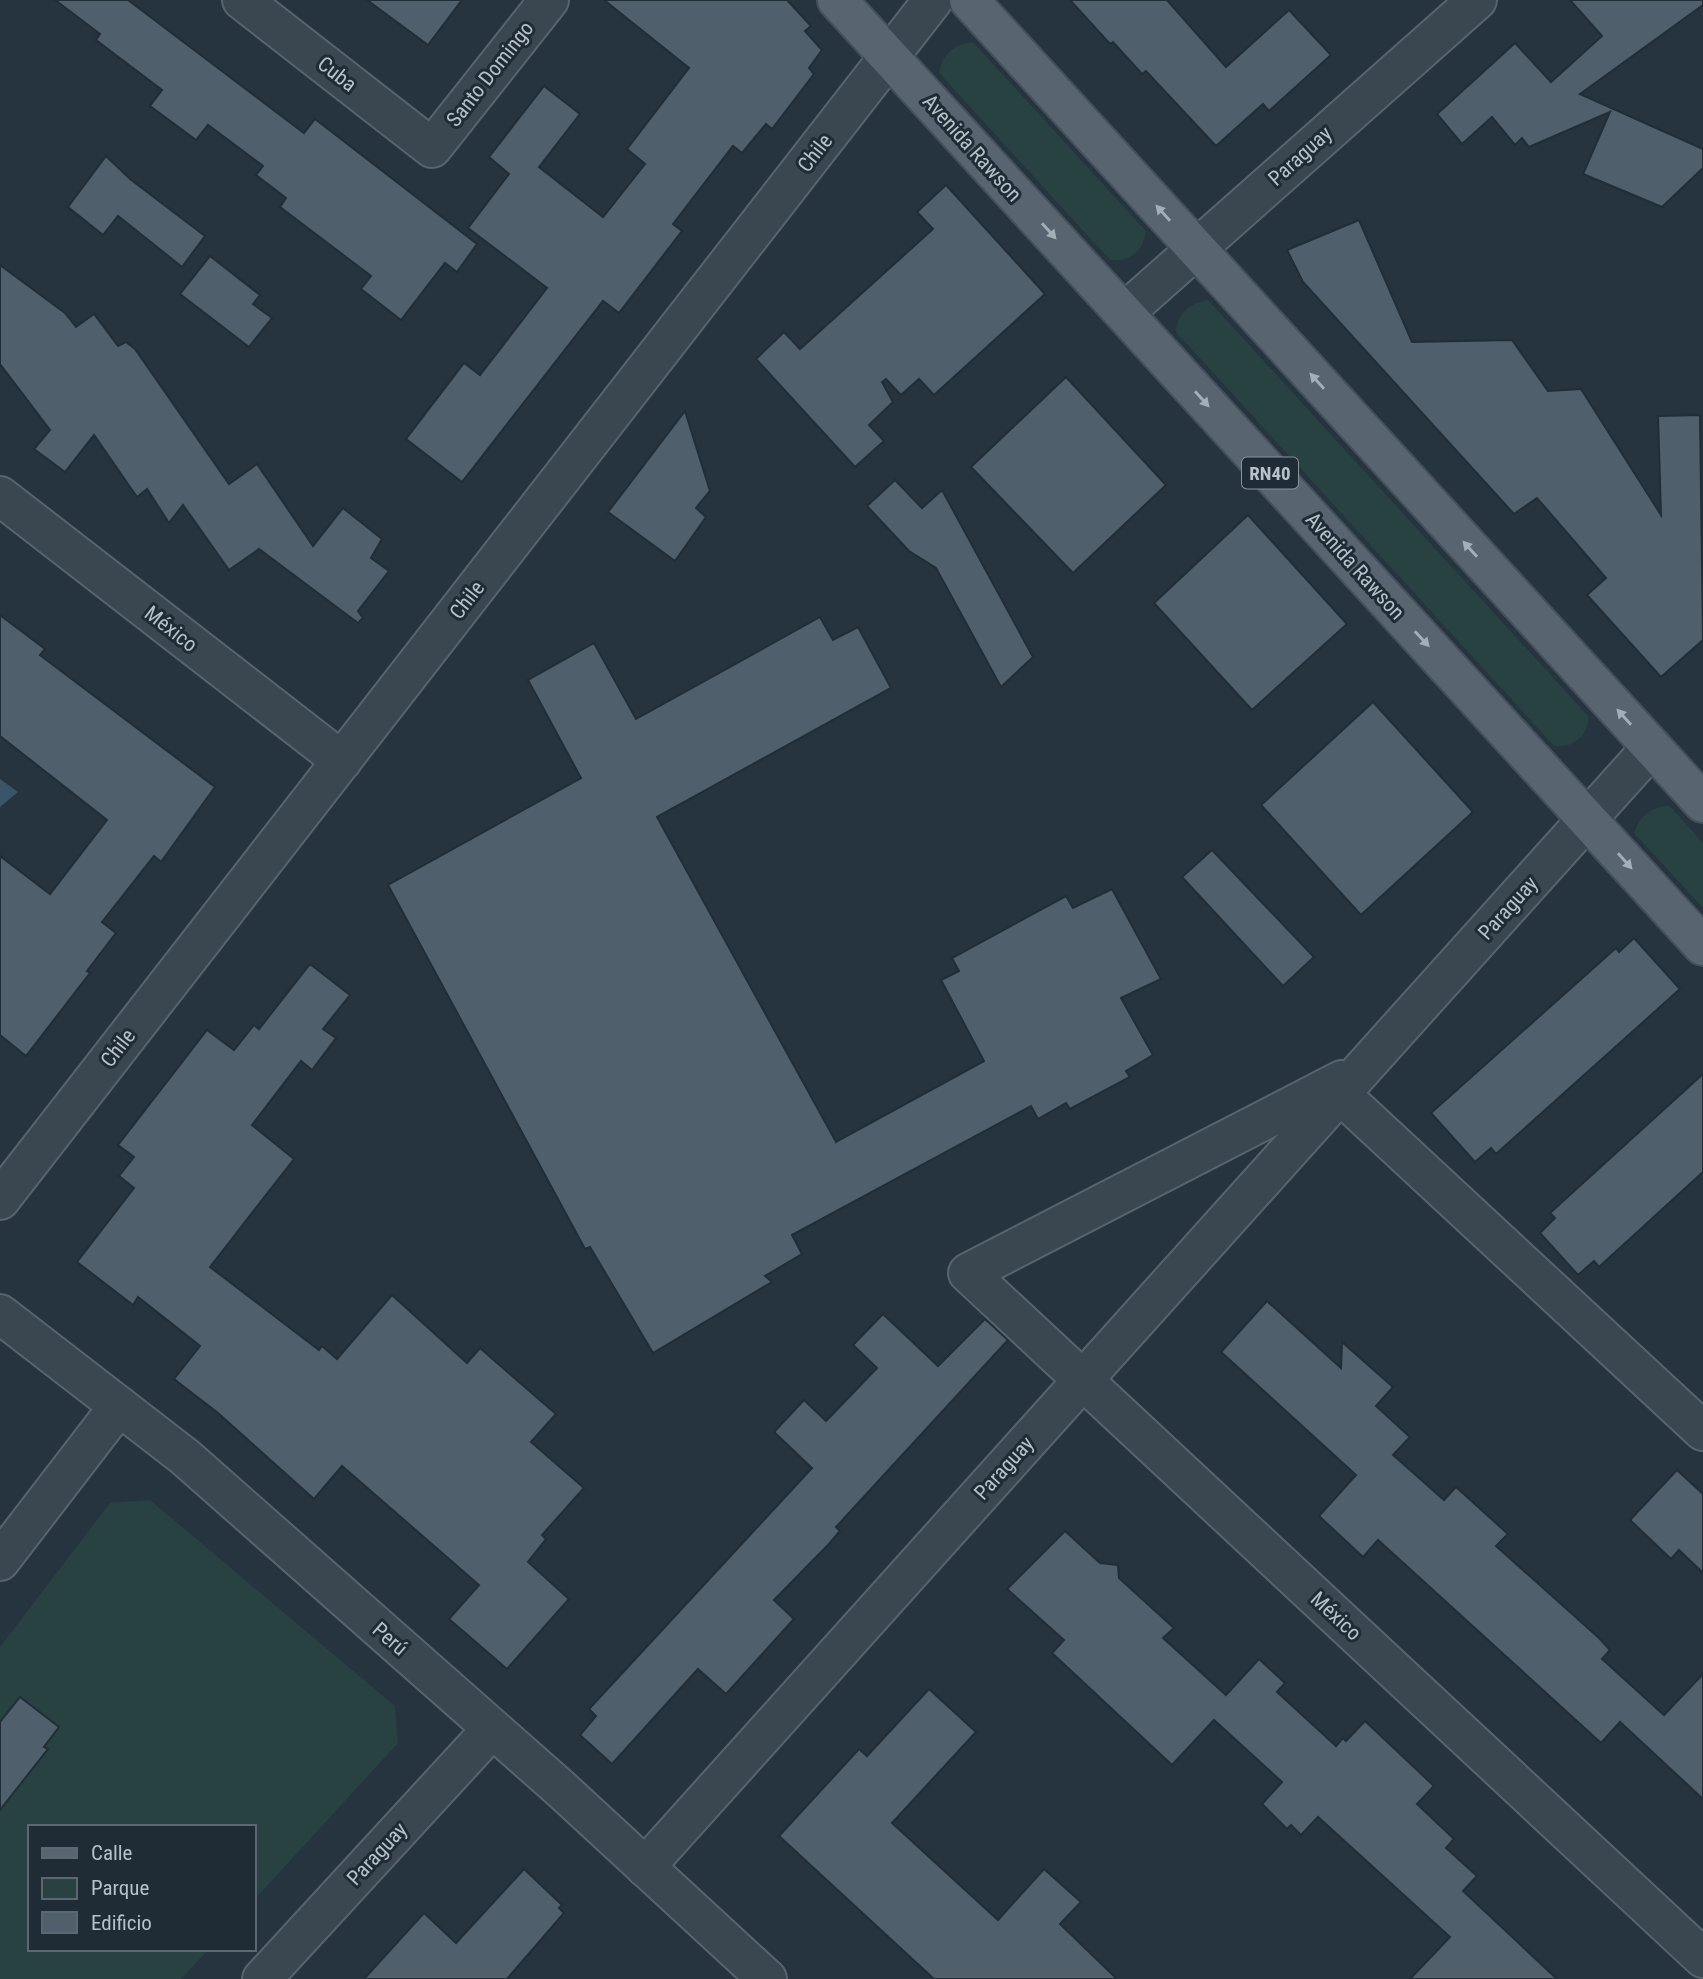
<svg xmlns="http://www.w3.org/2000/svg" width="1703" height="1979" font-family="'Roboto Condensed',sans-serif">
<rect width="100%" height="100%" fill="#263440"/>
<g fill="#284141">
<path d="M 973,42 L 1146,231 C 1143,252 1130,262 1110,260 L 939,73 C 942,54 954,44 973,42 Z"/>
<path d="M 1208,300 L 1589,717 C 1587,736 1574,748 1554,746 L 1176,332 C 1177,313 1190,303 1208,300 Z"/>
<path d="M 1670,806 L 1703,843 L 1703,908 L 1634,833 C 1640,816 1651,806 1670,806 Z"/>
<path d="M 150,1500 L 395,1706 L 398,1743 L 254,1900 L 254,1827 L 30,1827 L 30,1949 L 209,1949 L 181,1979 L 0,1979 L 0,1647 L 110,1503 Z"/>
</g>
<path fill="#3c5468" d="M 0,779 L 18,792 L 0,807 Z"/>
<g fill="#4f5f6b" stroke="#212d37" stroke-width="2">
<path d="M 55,0 L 128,0 L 304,133 L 315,119 L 477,244 L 457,272 L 445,263 L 401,320 L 361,289 L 371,276 L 280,207 L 286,198 L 256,175 L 263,166 L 208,125 L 196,140 L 150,106 L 162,90 L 96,40 L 100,34 Z"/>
<path d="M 367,0 L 462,0 L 428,45 Z"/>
<path d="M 604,0 L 787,0 L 811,26 L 805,31 L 822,50 L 809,68 L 814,74 L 772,129 L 766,124 L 742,153 L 733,146 L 673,224 L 682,231 L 619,313 L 603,301 L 462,482 L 406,439 L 464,363 L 480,375 L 547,288 L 468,228 L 509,174 L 489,157 L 544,86 L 580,114 L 539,167 L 603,217 L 645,164 L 627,149 L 689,68 Z"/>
<path d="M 1070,0 L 1167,0 L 1226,67 L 1289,10 L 1331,55 L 1269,111 L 1263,104 L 1216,146 L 1146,71 L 1142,74 L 1113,42 L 1110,44 Z"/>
<path d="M 1570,0 L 1703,0 L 1703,5 L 1580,94 L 1703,149 L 1703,168 L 1662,207 L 1583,174 L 1610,112 L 1529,147 L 1522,138 L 1515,145 L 1492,117 L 1462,144 L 1437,114 L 1515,43 L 1551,82 L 1602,36 Z"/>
<path d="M 106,156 L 130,179 L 205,236 L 182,267 L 118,216 L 103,235 L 68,207 Z"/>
<path d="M 946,185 L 1045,294 L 934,395 L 919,379 L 901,395 L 886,379 L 882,382 L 893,402 L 869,425 L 884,441 L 855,467 L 756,359 L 784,332 L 800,349 L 933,229 L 917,212 Z"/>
<path d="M 1359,220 L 1412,342 L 1512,340 L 1548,391 L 1581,389 L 1661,515 L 1658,416 L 1700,415 L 1703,640 L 1661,677 L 1587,595 L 1606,578 L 1537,498 L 1514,514 L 1303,282 L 1287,250 Z"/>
<path d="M 210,256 L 260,295 L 253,304 L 272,318 L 249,347 L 180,294 Z"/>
<path d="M 0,265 L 65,313 L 76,327 L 94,314 L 118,346 L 126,342 L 135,349 L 229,484 L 257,464 L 313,546 L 343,508 L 382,539 L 371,558 L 389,571 L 358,611 L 363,618 L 358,623 L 259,549 L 229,570 L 183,505 L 169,523 L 147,489 L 137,497 L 94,435 L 65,472 L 34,449 L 50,430 L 0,364 Z"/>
<path d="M 1066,377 L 1166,485 L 1073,573 L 971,467 Z"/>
<path d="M 685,411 L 710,491 L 696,508 L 706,517 L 675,561 L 608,512 Z"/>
<path d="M 895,480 L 922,508 L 942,490 L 1033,657 L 1001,687 L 936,568 L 909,551 L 867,506 Z"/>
<path d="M 1248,515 L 1347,624 L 1252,710 L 1154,603 Z"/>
<path d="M 0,615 L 45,649 L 40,655 L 215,787 L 161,862 L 154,856 L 102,922 L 116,933 L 87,971 L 90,973 L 26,1056 L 0,1035 L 0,856 L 50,894 L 107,820 L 0,736 Z"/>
<path d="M 820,617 L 833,640 L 858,627 L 891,688 L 657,817 L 836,1142 L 984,1061 L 941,980 L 959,971 L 952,958 L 1066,896 L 1073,908 L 1112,889 L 1161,979 L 1121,998 L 1153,1055 L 1126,1071 L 1130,1077 L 1070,1109 L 1066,1103 L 1038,1119 L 1031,1106 L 792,1235 L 802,1254 L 765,1276 L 772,1282 L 653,1353 L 590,1247 L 585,1249 L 388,885 L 581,778 L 528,680 L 594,643 L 636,719 Z"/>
<path d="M 1373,702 L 1473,812 L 1361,915 L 1261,805 Z"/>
<path d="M 1212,850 L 1314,957 L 1283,986 L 1182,877 Z"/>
<path d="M 1634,938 L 1680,989 L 1496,1154 L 1491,1148 L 1475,1162 L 1431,1113 L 1616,948 L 1619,952 Z"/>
<path d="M 310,964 L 350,995 L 323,1029 L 336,1038 L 312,1070 L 301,1061 L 252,1125 L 294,1159 L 210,1267 L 319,1350 L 322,1346 L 337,1359 L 392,1295 L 467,1363 L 480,1348 L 556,1414 L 531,1442 L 584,1488 L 542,1535 L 546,1539 L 528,1562 L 569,1599 L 507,1669 L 449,1619 L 479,1585 L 342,1466 L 314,1499 L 218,1413 L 174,1379 L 200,1346 L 138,1297 L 133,1305 L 77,1262 L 134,1188 L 119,1176 L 134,1157 L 118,1145 L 207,1030 L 234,1050 L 254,1025 L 259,1029 Z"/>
<path d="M 1703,1074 L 1703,1172 L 1599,1267 L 1594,1261 L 1578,1275 L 1540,1233 L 1555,1218 L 1550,1213 Z"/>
<path d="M 1267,1301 L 1341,1368 L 1342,1342 L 1393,1387 L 1376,1406 L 1410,1437 L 1393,1455 L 1444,1500 L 1456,1487 L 1508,1534 L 1496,1546 L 1599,1638 L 1610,1650 L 1602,1659 L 1664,1715 L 1703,1674 L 1703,1799 L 1620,1722 L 1601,1743 L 1378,1540 L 1363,1557 L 1319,1516 L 1356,1475 L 1221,1352 Z"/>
<path d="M 883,1314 L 938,1366 L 985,1319 L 1008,1340 L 836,1527 L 840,1531 L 828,1545 L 774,1600 L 794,1619 L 726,1694 L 698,1669 L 612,1764 L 580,1735 L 596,1716 L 589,1709 L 812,1468 L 774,1432 L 804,1400 L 826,1421 L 877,1368 L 853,1345 Z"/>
<path d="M 1677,1470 L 1703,1494 L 1703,1573 L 1679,1550 L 1671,1559 L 1630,1520 Z"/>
<path d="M 1065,1531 L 1100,1563 L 1118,1565 L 1119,1578 L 1174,1628 L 1163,1638 L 1226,1695 L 1259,1659 L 1285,1683 L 1277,1692 L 1336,1746 L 1343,1738 L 1346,1741 L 1365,1721 L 1434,1786 L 1417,1804 L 1454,1839 L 1446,1848 L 1477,1876 L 1463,1891 L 1557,1979 L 1410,1979 L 1450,1937 L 1318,1817 L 1301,1835 L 1291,1825 L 1287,1829 L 1262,1804 L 1282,1782 L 1214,1720 L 1172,1765 L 1052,1653 L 1064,1640 L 1007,1589 Z"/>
<path d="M 929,1689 L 976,1732 L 892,1823 L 998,1920 L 1044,1869 L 1081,1902 L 1060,1924 L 1117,1979 L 934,1979 L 779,1836 L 859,1749 L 867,1756 Z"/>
<path d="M 20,1697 L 59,1727 L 44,1747 L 48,1749 L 0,1810 L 0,1722 Z"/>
<path d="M 524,1869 L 562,1905 L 559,1908 L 564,1913 L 507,1979 L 364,1979 L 424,1913 L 456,1943 Z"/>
</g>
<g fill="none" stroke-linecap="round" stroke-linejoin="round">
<defs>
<g id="minor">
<path d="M 242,0 L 432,148 L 549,0"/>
<path d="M 1124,313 L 1477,0"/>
<path d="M 0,496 L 342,761"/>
<path d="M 1342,1080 L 968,1273 L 1703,1958"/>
<path d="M 1340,1094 L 1703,1431"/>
<path d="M 0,1200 L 933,0"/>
<path d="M 0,1314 L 185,1457 L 561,1789 L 767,1979"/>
<path d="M 0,1561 L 119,1406"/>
<path d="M 645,1867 L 1652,747"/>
<path d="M 262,1979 L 492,1729"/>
</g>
<g id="primary">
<path d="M 837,0 L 1703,946"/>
<path d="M 969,0 L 1703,803"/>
</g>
</defs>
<use href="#minor" stroke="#58646d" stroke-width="42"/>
<use href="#primary" stroke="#444f59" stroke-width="42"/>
<use href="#minor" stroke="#3a4650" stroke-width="38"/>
<use href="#primary" stroke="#586570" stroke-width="38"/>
</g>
<defs><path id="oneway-solid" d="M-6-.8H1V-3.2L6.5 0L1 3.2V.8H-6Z" transform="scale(1.75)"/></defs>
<g fill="#a4afb8">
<use href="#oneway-solid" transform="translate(1163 213) rotate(-132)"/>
<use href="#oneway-solid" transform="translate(1049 231) rotate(48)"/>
<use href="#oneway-solid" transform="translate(1317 381) rotate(-132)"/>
<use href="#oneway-solid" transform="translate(1202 399) rotate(48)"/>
<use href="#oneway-solid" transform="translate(1470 549) rotate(-132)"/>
<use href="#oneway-solid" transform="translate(1422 639) rotate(47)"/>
<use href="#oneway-solid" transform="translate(1624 717) rotate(-132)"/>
<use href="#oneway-solid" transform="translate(1625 861) rotate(48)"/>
</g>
<g text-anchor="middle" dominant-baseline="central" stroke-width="6" stroke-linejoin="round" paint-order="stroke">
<rect fill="#1f2b35" stroke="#89949d" stroke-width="2" x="1242" y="457.5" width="56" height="31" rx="5"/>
<g font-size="19" font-weight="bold" fill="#b7c1ca">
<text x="1270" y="473">RN40</text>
</g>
<g font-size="21" fill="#b7c1ca" stroke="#1f2b35">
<text transform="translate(337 74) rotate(38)">Cuba</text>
<text transform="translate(490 74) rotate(-52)">Santo Domingo</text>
<text transform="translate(972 148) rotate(48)">Avenida Rawson</text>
<text transform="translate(815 153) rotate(-52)">Chile</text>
<text transform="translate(1300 156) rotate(-42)">Paraguay</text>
<text transform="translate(1355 566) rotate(48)">Avenida Rawson</text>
<text transform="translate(467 600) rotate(-52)">Chile</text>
<text transform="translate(171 629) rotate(38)">México</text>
<text transform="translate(1508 908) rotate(-48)">Paraguay</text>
<text transform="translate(118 1048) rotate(-52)">Chile</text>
<text transform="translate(1004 1468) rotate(-48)">Paraguay</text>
<text transform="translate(1336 1616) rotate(43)">México</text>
<text transform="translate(390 1639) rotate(41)">Perú</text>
<text transform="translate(377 1854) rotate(-47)">Paraguay</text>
</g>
</g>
<rect x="28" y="1825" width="228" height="126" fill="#1f2b35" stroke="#5c6771" stroke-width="2"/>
<rect x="42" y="1848" width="35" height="10" fill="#586570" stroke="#5c6771" stroke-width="2"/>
<text x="91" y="1860" font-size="21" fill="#b7c1ca">Calle</text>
<rect x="42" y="1878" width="35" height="21" fill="#284141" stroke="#5c6771" stroke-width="2"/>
<text x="91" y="1895" font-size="21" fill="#b7c1ca">Parque</text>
<rect x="42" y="1912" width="35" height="21" fill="#4f5f6b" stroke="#5c6771" stroke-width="2"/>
<text x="91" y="1930" font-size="21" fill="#b7c1ca">Edificio</text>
</svg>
